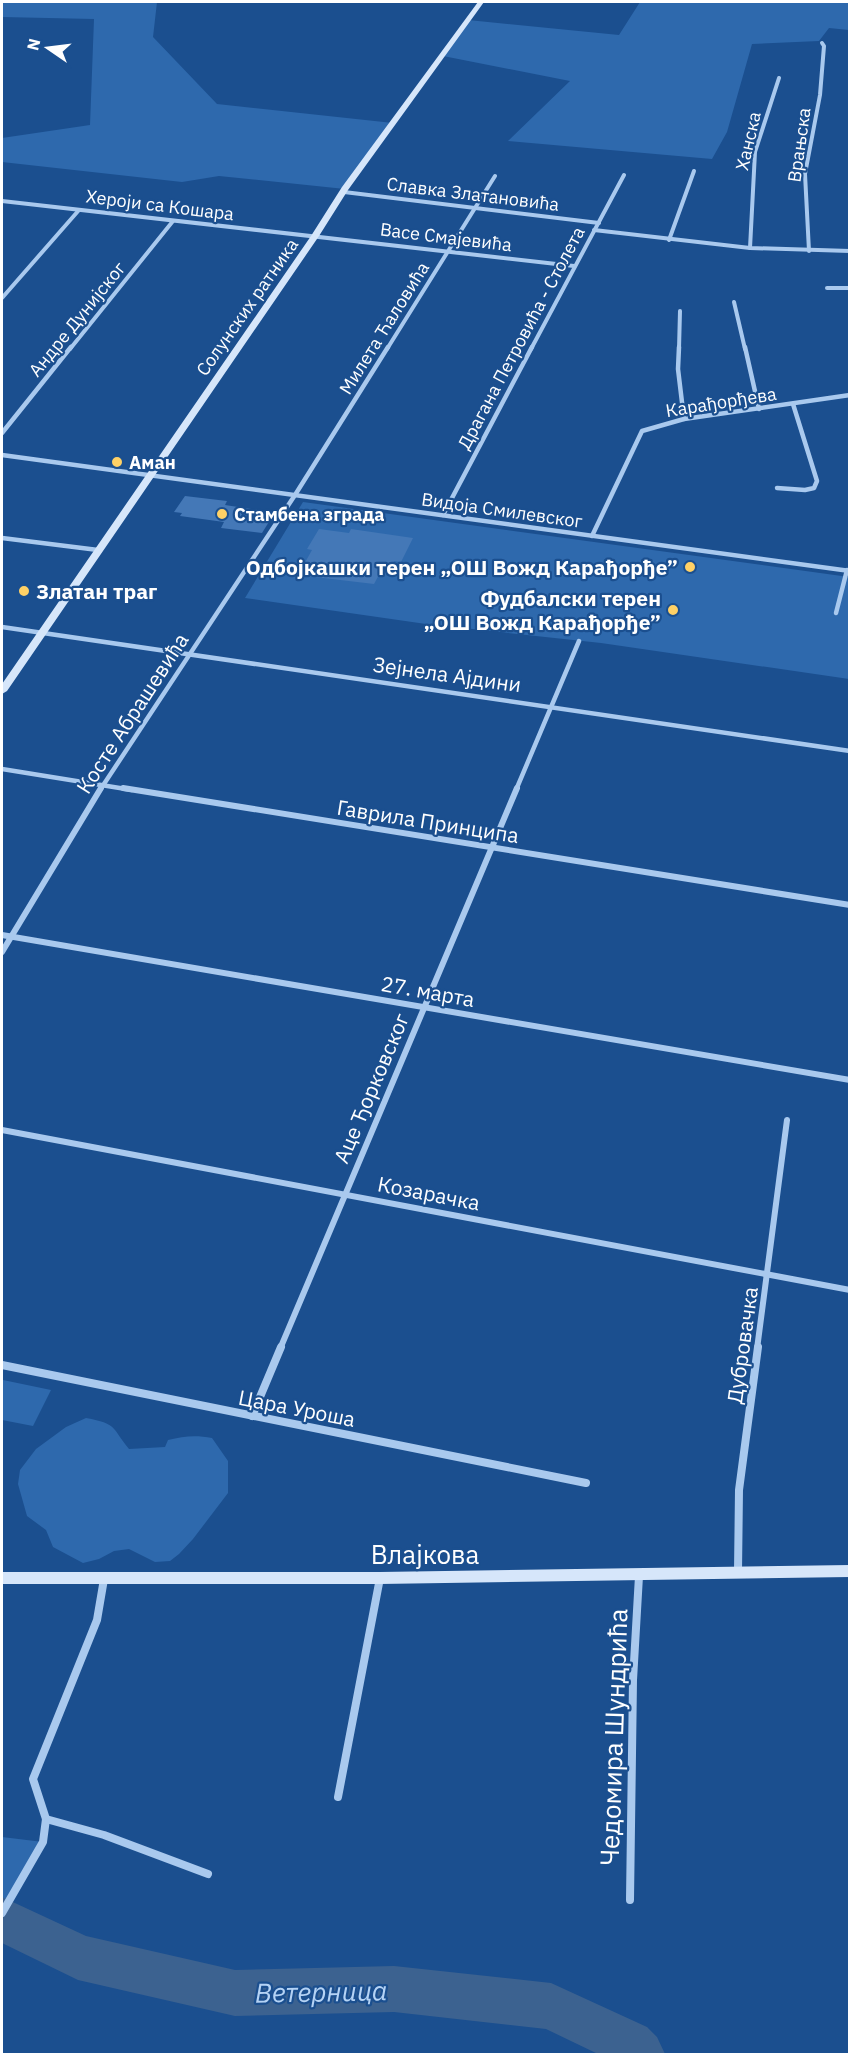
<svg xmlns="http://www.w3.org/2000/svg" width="851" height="2056" font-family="'IBM Plex Sans',sans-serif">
<rect width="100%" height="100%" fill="#1b4f8f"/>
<g fill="#2e69ad">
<path d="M 2,2 L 157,2 L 153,37 L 217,104 L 393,123 L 345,189 L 219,176 L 182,182 L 2,162 L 2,138 L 90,125 L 94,19 L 2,17 Z"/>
<path d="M 640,2 L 849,2 L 849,30 L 829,28 L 819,41 L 752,44 L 727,132 L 712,159 L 508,141 L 570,81 L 443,56 L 468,20 L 619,35 Z"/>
<path d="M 303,502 L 849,577 L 849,679 L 601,643 L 426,624 L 245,598 Z"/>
<path d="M 3,1380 L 51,1390 L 33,1426 L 2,1420 Z"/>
<path d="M 86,1418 C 118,1424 111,1427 129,1449 L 165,1447 L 168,1440 C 184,1436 196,1435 212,1438 L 228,1461 L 228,1493 L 193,1539 L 179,1554 L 170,1561 L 155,1562 L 129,1549 L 114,1551 L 99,1559 L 83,1563 L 53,1547 L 46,1530 L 27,1516 L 18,1484 L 20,1470 L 36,1449 L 66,1427 Z"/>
<path d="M 2,1837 L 43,1842 L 2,1913 Z"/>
</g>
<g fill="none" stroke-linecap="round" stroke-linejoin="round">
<path fill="#3c6290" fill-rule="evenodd" d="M 2,1897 L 86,1936 L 235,1970 L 394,1966 L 551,1983 L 647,2027 L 657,2037 L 665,2054 L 598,2054 L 546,2029 L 394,2012 L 235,2016 L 78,1980 L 2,1943 Z"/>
</g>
<g fill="#4478b7">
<path d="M 185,496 L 227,501 L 225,505 L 265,511 L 262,516 L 272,517 L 262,533 L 221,528 L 224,522 L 180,516 L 182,513 L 174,512 Z"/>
<path d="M 319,529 L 349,533 L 351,529 L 413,538 L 401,562 L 394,561 L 387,574 L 380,573 L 374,584 L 298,575 L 312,550 L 307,549 Z"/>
</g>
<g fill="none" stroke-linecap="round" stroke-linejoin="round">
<g stroke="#a9c9ee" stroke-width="4">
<path d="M 344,192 L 599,223"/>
<path d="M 2,201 L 574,266"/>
<path d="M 594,230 L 750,248 L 850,251"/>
<path d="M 669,240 L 694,171"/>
<path d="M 750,248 L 755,152 L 779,78"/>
<path d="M 809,251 L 805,174 L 820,95 L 824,46 L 822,43"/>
<path d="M 827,288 L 850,288"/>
<path d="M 2,298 L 79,210"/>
<path d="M 734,302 L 745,349"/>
<path d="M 70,349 L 173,221"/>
<path d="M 387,349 L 495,176"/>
<path d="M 531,349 L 624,175"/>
<path d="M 679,349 L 680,311"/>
</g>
<g stroke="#a9c9ee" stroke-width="4.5">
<path d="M 679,347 L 678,369 L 684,419"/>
<path d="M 745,347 L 759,409"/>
<path d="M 2,433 L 71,347"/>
<path d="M 2,455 L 850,571"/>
<path d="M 777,488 L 805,490 L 814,488 L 817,481 L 793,404"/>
<path d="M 443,515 L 532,347"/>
<path d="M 592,536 L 642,431 L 684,419 L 850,395"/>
<path d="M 2,538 L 98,550"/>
<path d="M 836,613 L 847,570"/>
<path d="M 2,627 L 850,751"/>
<path d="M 2,769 L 132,790"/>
<path d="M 100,790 L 295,495 L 388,347"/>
<path d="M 516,790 L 579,641"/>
</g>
<g stroke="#a9c9ee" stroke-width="6">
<path d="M 123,788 L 850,905"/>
<path d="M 2,935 L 850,1080"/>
<path d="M 2,952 L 101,788"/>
<path d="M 2,1130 L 850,1290"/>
<path d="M 280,1349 L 517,788"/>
<path d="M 757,1349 L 787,1120"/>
</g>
<g stroke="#a9c9ee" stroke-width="8">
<path d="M 2,1365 L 586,1483"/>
<path d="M 252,1416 L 281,1347"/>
<path d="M 738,1572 L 739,1490 L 758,1347"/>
<path d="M 338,1797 L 380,1578"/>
<path d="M 46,1819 L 104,1835 L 208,1874"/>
<path d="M 630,1900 L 633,1680 L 639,1576"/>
<path d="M 2,1913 L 43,1842 L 46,1819 L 33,1779 L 97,1620 L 104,1579"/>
</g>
<g fill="#d6e6fa" fill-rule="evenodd">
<path d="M 478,2 L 484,2 L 348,190 L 319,236 L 7,691 L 2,694 L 2,684 L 311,236 L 342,187 Z"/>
<path d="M 850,1565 L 850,1577 L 380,1584 L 2,1584 L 2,1572 L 380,1572 Z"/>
</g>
</g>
<g fill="#ffd166" stroke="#1b4f8f" stroke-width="2">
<circle cx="117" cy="462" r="6"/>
<circle cx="222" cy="514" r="6"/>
<circle cx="690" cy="567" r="6"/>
<circle cx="24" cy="591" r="6"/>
<circle cx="673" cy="610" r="6"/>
</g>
<g text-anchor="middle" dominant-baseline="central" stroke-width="4.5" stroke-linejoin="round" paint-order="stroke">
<g font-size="18" fill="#fff" stroke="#1b4f8f">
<text transform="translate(748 141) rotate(-77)">Ханска</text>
<text transform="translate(799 145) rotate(-82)">Врањска</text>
<text transform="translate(473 194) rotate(7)">Славка Златановића</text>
<text transform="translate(160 205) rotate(7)">Хероји са Кошара</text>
<text transform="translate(446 237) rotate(7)">Васе Смајевића</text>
<text transform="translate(247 307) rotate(-55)">Солунских ратника</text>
<text transform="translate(77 319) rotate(-51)">Андре Дунијског</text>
<text transform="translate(384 328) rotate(-58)">Милета Ћаловића</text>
<text transform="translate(521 338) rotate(-62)">Драгана Петровића - Столета</text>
<text transform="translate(721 402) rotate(-9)">Карађорђева</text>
<text transform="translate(502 510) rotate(8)">Видоја Смилевског</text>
</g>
<g font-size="18" font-weight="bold" fill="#fff" stroke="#1b4f8f" text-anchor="start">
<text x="129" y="462">Аман</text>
<text x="234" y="514">Стамбена зграда</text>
</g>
<g font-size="21" font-weight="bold" fill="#fff" stroke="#1b4f8f" text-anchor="end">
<text x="678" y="567">Одбојкашки терен „ОШ Вожд Карађорђе”</text>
<text x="36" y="591" text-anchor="start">Златан траг</text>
<text x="661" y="598">Фудбалски терен<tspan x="661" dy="24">„ОШ Вожд Карађорђе”</tspan></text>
</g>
<g font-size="21" fill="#fff" stroke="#1b4f8f">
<text transform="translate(447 674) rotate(8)">Зејнела Ајдини</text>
<text transform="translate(132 713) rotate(-57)">Косте Абрашевића</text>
<text transform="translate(428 821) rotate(9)">Гаврила Принципа</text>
<text transform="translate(428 991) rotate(10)">27. марта</text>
<text transform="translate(371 1088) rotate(-67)">Аце Ђорковског</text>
<text transform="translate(429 1193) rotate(11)">Козарачка</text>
<text transform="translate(742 1345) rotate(-82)">Дубровачка</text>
<text transform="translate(297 1408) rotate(11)">Цара Уроша</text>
</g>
<g font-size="26" fill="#fff" stroke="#1b4f8f">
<text x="425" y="1554">Влајкова</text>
<text transform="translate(613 1737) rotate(-88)">Чедомира Шундрића</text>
</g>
<g font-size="27" font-style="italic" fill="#b5d3f5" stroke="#1b4f8f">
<text transform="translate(321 1991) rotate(-1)">Ветерница</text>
</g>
</g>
<rect width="851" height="2056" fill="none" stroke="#ffffff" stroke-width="6"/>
<g transform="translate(48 48) rotate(284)" stroke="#1b4f8f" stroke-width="4.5" paint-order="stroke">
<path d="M0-4.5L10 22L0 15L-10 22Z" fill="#ffffff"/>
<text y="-9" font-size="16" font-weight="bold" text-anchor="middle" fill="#ffffff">N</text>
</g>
</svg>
